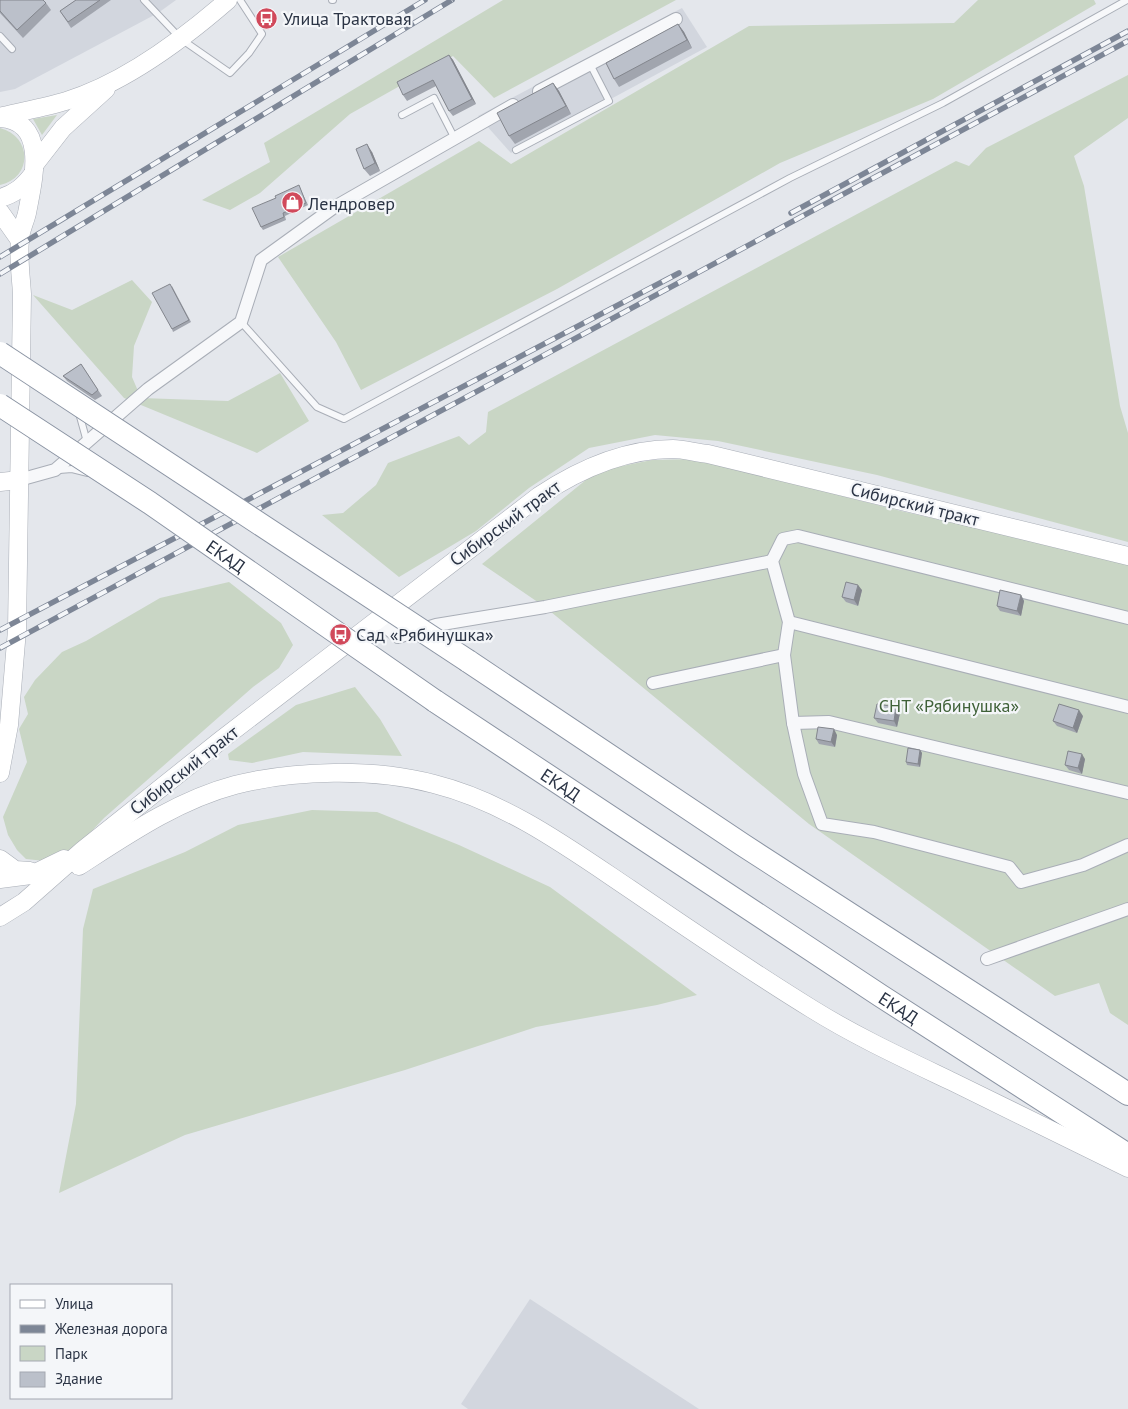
<svg xmlns="http://www.w3.org/2000/svg" width="1128" height="1409" font-family="'PT Sans',sans-serif">
<rect width="100%" height="100%" fill="#e4e7ec"/>
<g fill="#d2d6de">
<path d="M 0,0 L 176,0 L 158,13 L 15,89 L 0,92 Z"/>
<path d="M 682,8 L 707,47 L 511,153 L 478,116 Z"/>
<path d="M 530,1299 L 699,1409 L 468,1409 L 461,1404 Z"/>
</g>
<g fill="#c9d6c5">
<path d="M 503,0 L 676,0 L 494,98 L 453,56 L 350,114 L 260,193 L 230,210 L 202,200 L 270,162 L 264,143 Z"/>
<path d="M 978,0 L 1094,0 L 1096,4 L 933,99 L 780,163 L 557,289 L 361,390 L 336,342 L 278,257 L 479,141 L 511,164 L 749,26 L 954,23 Z"/>
<path d="M 1128,75 L 1128,118 L 1074,156 L 1084,186 L 1120,406 L 1128,433 L 1128,542 L 877,475 L 718,441 L 655,435 L 589,448 L 529,488 L 476,531 L 399,577 L 322,515 L 343,513 L 376,485 L 388,463 L 459,436 L 469,445 L 486,432 L 488,412 L 956,161 L 969,166 L 986,148 Z"/>
<path d="M 57,115 L 42,135 L 33,119 Z"/>
<path d="M 0,128 C 32,136 33,178 0,185 Z"/>
<path d="M 132,280 L 152,302 L 134,346 L 132,377 L 141,398 L 228,401 L 280,373 L 309,421 L 257,453 L 124,398 L 33,295 L 72,310 Z"/>
<path d="M 697,459 L 901,511 L 1003,534 L 1128,565 L 1128,1025 L 1110,1013 L 1099,983 L 1055,996 L 809,824 L 545,607 L 482,564 L 597,471 L 652,460 Z"/>
<path d="M 229,582 L 281,623 L 293,645 L 279,668 L 253,687 L 104,818 L 73,851 L 45,861 L 26,859 L 17,850 L 8,835 L 3,817 L 27,762 L 19,729 L 28,714 L 24,697 L 35,680 L 62,652 L 86,641 L 160,598 Z"/>
<path d="M 355,687 L 380,719 L 402,756 L 303,752 L 252,763 L 229,760 L 228,754 L 296,705 Z"/>
<path d="M 312,810 L 377,812 L 459,845 L 550,887 L 697,995 L 657,1005 L 536,1027 L 405,1070 L 185,1135 L 59,1193 L 76,1104 L 83,929 L 93,889 L 185,852 L 238,825 Z"/>
</g>
<g fill="none" stroke-linecap="round" stroke-linejoin="round">
<defs>
<g id="lane">
<path d="M 144,0 L 181,39 L 230,73 L 249,53 L 262,34 L 240,0"/>
<path d="M 332,0 L 333,0"/>
<path d="M 0,36 L 12,49"/>
<path d="M 402,115 L 434,98 L 454,137"/>
<path d="M 516,150 L 609,101 L 590,64"/>
<path d="M 241,322 L 317,407 L 344,419 L 790,178 L 943,103 L 1127,0"/>
<path d="M 79,413 L 87,442"/>
<path d="M 59,470 L 72,469 L 88,473"/>
</g>
<g id="street">
<path d="M 539,91 L 676,19"/>
<path d="M 19,480 L 55,470 L 148,389 L 241,322 L 261,260 L 333,208 L 513,105"/>
<path d="M 1128,618 L 798,536 L 783,539 L 772,561 L 789,622 L 784,655 L 793,723 L 804,774 L 822,824 L 874,832 L 1009,867 L 1021,882 L 1083,865 L 1128,845"/>
<path d="M 376,619 L 398,637 L 436,625 L 545,607 L 772,561"/>
<path d="M 789,622 L 1128,707"/>
<path d="M 653,683 L 784,655"/>
<path d="M 793,723 L 829,722 L 1128,793"/>
<path d="M 987,959 L 1128,909"/>
</g>
<g id="secondary">
<path d="M 3,116 C 24,111 46,107 66,101 C 125,83 182,40 228,0"/>
<path d="M 0,118 C 49,121 33,181 27,213 C 25,222 20,231 20,240 C 18,257 21,277 22,294 L 17,630 L 9,725 L 0,773"/>
<path d="M 35,164 L 63,128 L 106,89"/>
<path d="M 0,198 C 15,194 24,186 33,174"/>
<path d="M 0,212 L 19,239"/>
<path d="M 0,482 L 19,480"/>
<path d="M 0,859 L 15,870 L 30,871"/>
<path d="M 79,866 C 127,835 178,800 235,785 C 294,770 373,768 434,784 C 506,802 569,848 630,889 C 690,930 750,971 812,1009 C 857,1037 905,1059 953,1082 C 1011,1111 1070,1139 1128,1168"/>
<path d="M 0,879 L 31,875 L 64,859"/>
<path d="M 0,917 L 24,902 L 83,850 L 221,740 L 539,496 C 578,470 625,449 673,449 C 684,449 696,453 708,454 L 1128,556"/>
</g>
<g id="highway">
<path d="M 468,661 L 743,845 L 1128,1094"/>
<path id="s1" d="M 435,701 L 881,996 L 1128,1155"/>
</g>
</defs>
<use href="#lane" stroke="#a9aeb7" stroke-width="8"/>
<use href="#street" stroke="#a9aeb7" stroke-width="14"/>
<use href="#secondary" stroke="#a9aeb7" stroke-width="19"/>
<use href="#highway" stroke="#8b94a3" stroke-width="24"/>
<use href="#lane" stroke="#f7f8fa" stroke-width="6"/>
<use href="#street" stroke="#f7f8fa" stroke-width="12"/>
<use href="#secondary" stroke="#fff" stroke-width="18"/>
<use href="#highway" stroke="#fff" stroke-width="22"/>
<defs>
<g id="rail">
<path d="M 791,213 L 1128,31"/>
<path d="M 0,257 L 425,0"/>
<path d="M 0,274 L 452,0"/>
<path d="M 0,630 L 679,273"/>
<path d="M 0,648 L 1128,41"/>
</g>
</defs>
<use href="#rail" stroke="#7d8696" stroke-width="5.5"/>
<use href="#rail" stroke="#f4f6f9" stroke-width="4" stroke-dasharray="11" stroke-linecap="butt"/>
<defs>
<g id="highway-bridge">
<path d="M 0,353 L 468,661"/>
<path id="s2" d="M 0,405 L 150,503 L 435,701"/>
</g>
</defs>
<use href="#highway-bridge" stroke="#8b94a3" stroke-width="24" stroke-linecap="butt"/>
<use href="#highway-bridge" stroke="#fff" stroke-width="22"/>
</g>
<g fill="#a1a5ae">
<path d="M 0,0 L 46,3 L 51,10 L 23,38 L 0,13 Z"/>
<path d="M 76,0 L 111,0 L 71,28 L 60,11 Z"/>
<path d="M 678,24 L 684,32 L 692,48 L 619,87 L 614,79 Z"/>
<path d="M 449,55 L 453,60 L 476,104 L 453,116 L 449,111 L 436,86 L 407,101 L 403,95 Z"/>
<path d="M 553,83 L 559,91 L 571,114 L 515,144 L 509,136 Z"/>
<path d="M 372,152 L 380,171 L 370,176 L 364,169 Z"/>
<path d="M 300,188 L 308,205 L 285,216 L 286,220 L 263,230 L 261,227 Z"/>
<path d="M 172,286 L 191,322 L 173,332 L 172,329 Z"/>
<path d="M 81,364 L 102,396 L 95,400 L 67,381 L 63,376 Z"/>
<path d="M 862,590 L 858,606 L 846,602 L 842,597 Z"/>
<path d="M 1021,595 L 1024,601 L 1021,616 L 1000,611 L 997,606 Z"/>
<path d="M 900,713 L 897,727 L 878,723 L 874,718 Z"/>
<path d="M 1083,716 L 1077,733 L 1057,726 L 1053,721 Z"/>
<path d="M 837,735 L 835,747 L 819,744 L 816,739 Z"/>
<path d="M 920,750 L 922,753 L 920,767 L 907,765 L 906,762 Z"/>
<path d="M 1085,759 L 1082,774 L 1069,770 L 1065,765 Z"/>
</g>
<g fill="#83868d">
<path d="M 678,24 L 684,32 L 692,48 L 687,40 Z"/>
<path d="M 449,55 L 453,60 L 476,104 L 472,99 Z"/>
<path d="M 553,83 L 559,91 L 571,114 L 566,106 Z"/>
<path d="M 367,144 L 372,152 L 380,171 L 375,163 Z"/>
<path d="M 858,585 L 862,590 L 858,606 L 854,600 Z"/>
<path d="M 1021,595 L 1024,601 L 1021,616 L 1017,611 Z"/>
<path d="M 896,707 L 900,713 L 897,727 L 894,721 Z"/>
<path d="M 1079,710 L 1083,716 L 1077,733 L 1073,728 Z"/>
<path d="M 834,729 L 837,735 L 835,747 L 831,742 Z"/>
<path d="M 920,750 L 922,753 L 920,767 L 918,764 Z"/>
<path d="M 1082,754 L 1085,759 L 1082,774 L 1078,768 Z"/>
</g>
<g fill="#bbc0ca" stroke="#83868d">
<path d="M 0,0 L 43,0 L 46,3 L 17,30 L 0,11 Z"/>
<path d="M 76,0 L 100,0 L 68,22 L 60,11 Z"/>
<path d="M 678,24 L 687,40 L 614,79 L 606,63 Z"/>
<path d="M 449,55 L 472,99 L 449,111 L 433,80 L 403,95 L 397,82 Z"/>
<path d="M 553,83 L 566,106 L 509,136 L 497,113 Z"/>
<path d="M 367,144 L 375,163 L 364,169 L 356,149 Z"/>
<path d="M 299,185 L 306,203 L 283,213 L 284,217 L 261,227 L 252,208 L 276,198 L 275,196 Z"/>
<path d="M 170,284 L 189,320 L 172,329 L 152,293 Z"/>
<path d="M 81,364 L 98,390 L 92,395 L 63,376 Z"/>
<path d="M 846,582 L 858,585 L 854,600 L 842,597 Z"/>
<path d="M 1000,590 L 1021,595 L 1017,611 L 997,606 Z"/>
<path d="M 877,704 L 896,707 L 894,721 L 874,718 Z"/>
<path d="M 1059,704 L 1079,710 L 1073,728 L 1053,721 Z"/>
<path d="M 818,727 L 834,729 L 831,742 L 816,739 Z"/>
<path d="M 908,748 L 920,750 L 918,764 L 906,762 Z"/>
<path d="M 1068,751 L 1082,754 L 1078,768 L 1065,765 Z"/>
</g>
<defs>
<symbol id="bus-disc" viewBox="-11 -11 22 22"><circle r="9.5" fill="#d1495b" stroke="#f4f6f9"/><path d="M-5-6H5V4H4V6H2V4H-2V6H-4V4H-5ZM-3.5-4V0h7V-4ZM-3.5 1.2v1.5H-2V1.2ZM2 1.2v1.5H3.5V1.2Z" fill="#fff"/></symbol>
<symbol id="shop-disc" viewBox="-11 -11 22 22"><circle r="9.5" fill="#d1495b" stroke="#f4f6f9"/><path d="M-5-2.5h2.3a2.7 3.5 0 0 1 5.4 0H5L5.5 6h-11ZM-1.5-2.5h3a1.5 2.3 0 0 0-3 0Z" fill="#fff"/></symbol>
</defs>
<g fill-rule="evenodd">
<use href="#bus-disc" x="254" y="6" width="25" height="25"/>
<use href="#shop-disc" x="280" y="190" width="25" height="25"/>
<use href="#bus-disc" x="328" y="622" width="25" height="25"/>
</g>
<g text-anchor="middle" dominant-baseline="central" stroke-width="4.5" stroke-linejoin="round" paint-order="stroke">
<g font-size="18" fill="#2b3445" stroke="#f4f6f9" text-anchor="start">
<text x="283" y="18">Улица Трактовая</text>
<text x="308" y="203">Лендровер</text>
<text x="356" y="634">Сад «Рябинушка»</text>
</g>
<g font-size="18" fill="#2b3445" stroke="#f4f6f9">
<text transform="translate(915 504) rotate(14)">Сибирский тракт</text>
<text transform="translate(505 523) rotate(-36)">Сибирский тракт</text>
<text stroke="none"><textPath href="#s2" startOffset="272">ЕКАД</textPath></text>
<text transform="translate(184 770) rotate(-38)">Сибирский тракт</text>
<text stroke="none"><textPath href="#s1" startOffset="151">ЕКАД</textPath></text>
<text stroke="none"><textPath href="#s1" startOffset="556">ЕКАД</textPath></text>
</g>
<g font-size="18" fill="#3f6138" stroke="#f4f6f9">
<text x="949" y="705">СНТ «Рябинушка»</text>
</g>
</g>
<rect x="10" y="1284" width="162" height="115" fill="#f4f6f9" stroke="#a4a8b1"/>
<rect x="20" y="1300" width="25" height="8" fill="#ffffff" stroke="#a4a8b1"/>
<text x="55" y="1309" font-size="15" fill="#2b3445">Улица</text>
<rect x="20" y="1325" width="25" height="8" fill="#7d8696" stroke="#a4a8b1"/>
<text x="55" y="1334" font-size="15" fill="#2b3445">Железная дорога</text>
<rect x="20" y="1346" width="25" height="15" fill="#c9d6c5" stroke="#a4a8b1"/>
<text x="55" y="1359" font-size="15" fill="#2b3445">Парк</text>
<rect x="20" y="1372" width="25" height="15" fill="#bbc0ca" stroke="#a4a8b1"/>
<text x="55" y="1384" font-size="15" fill="#2b3445">Здание</text>
</svg>
